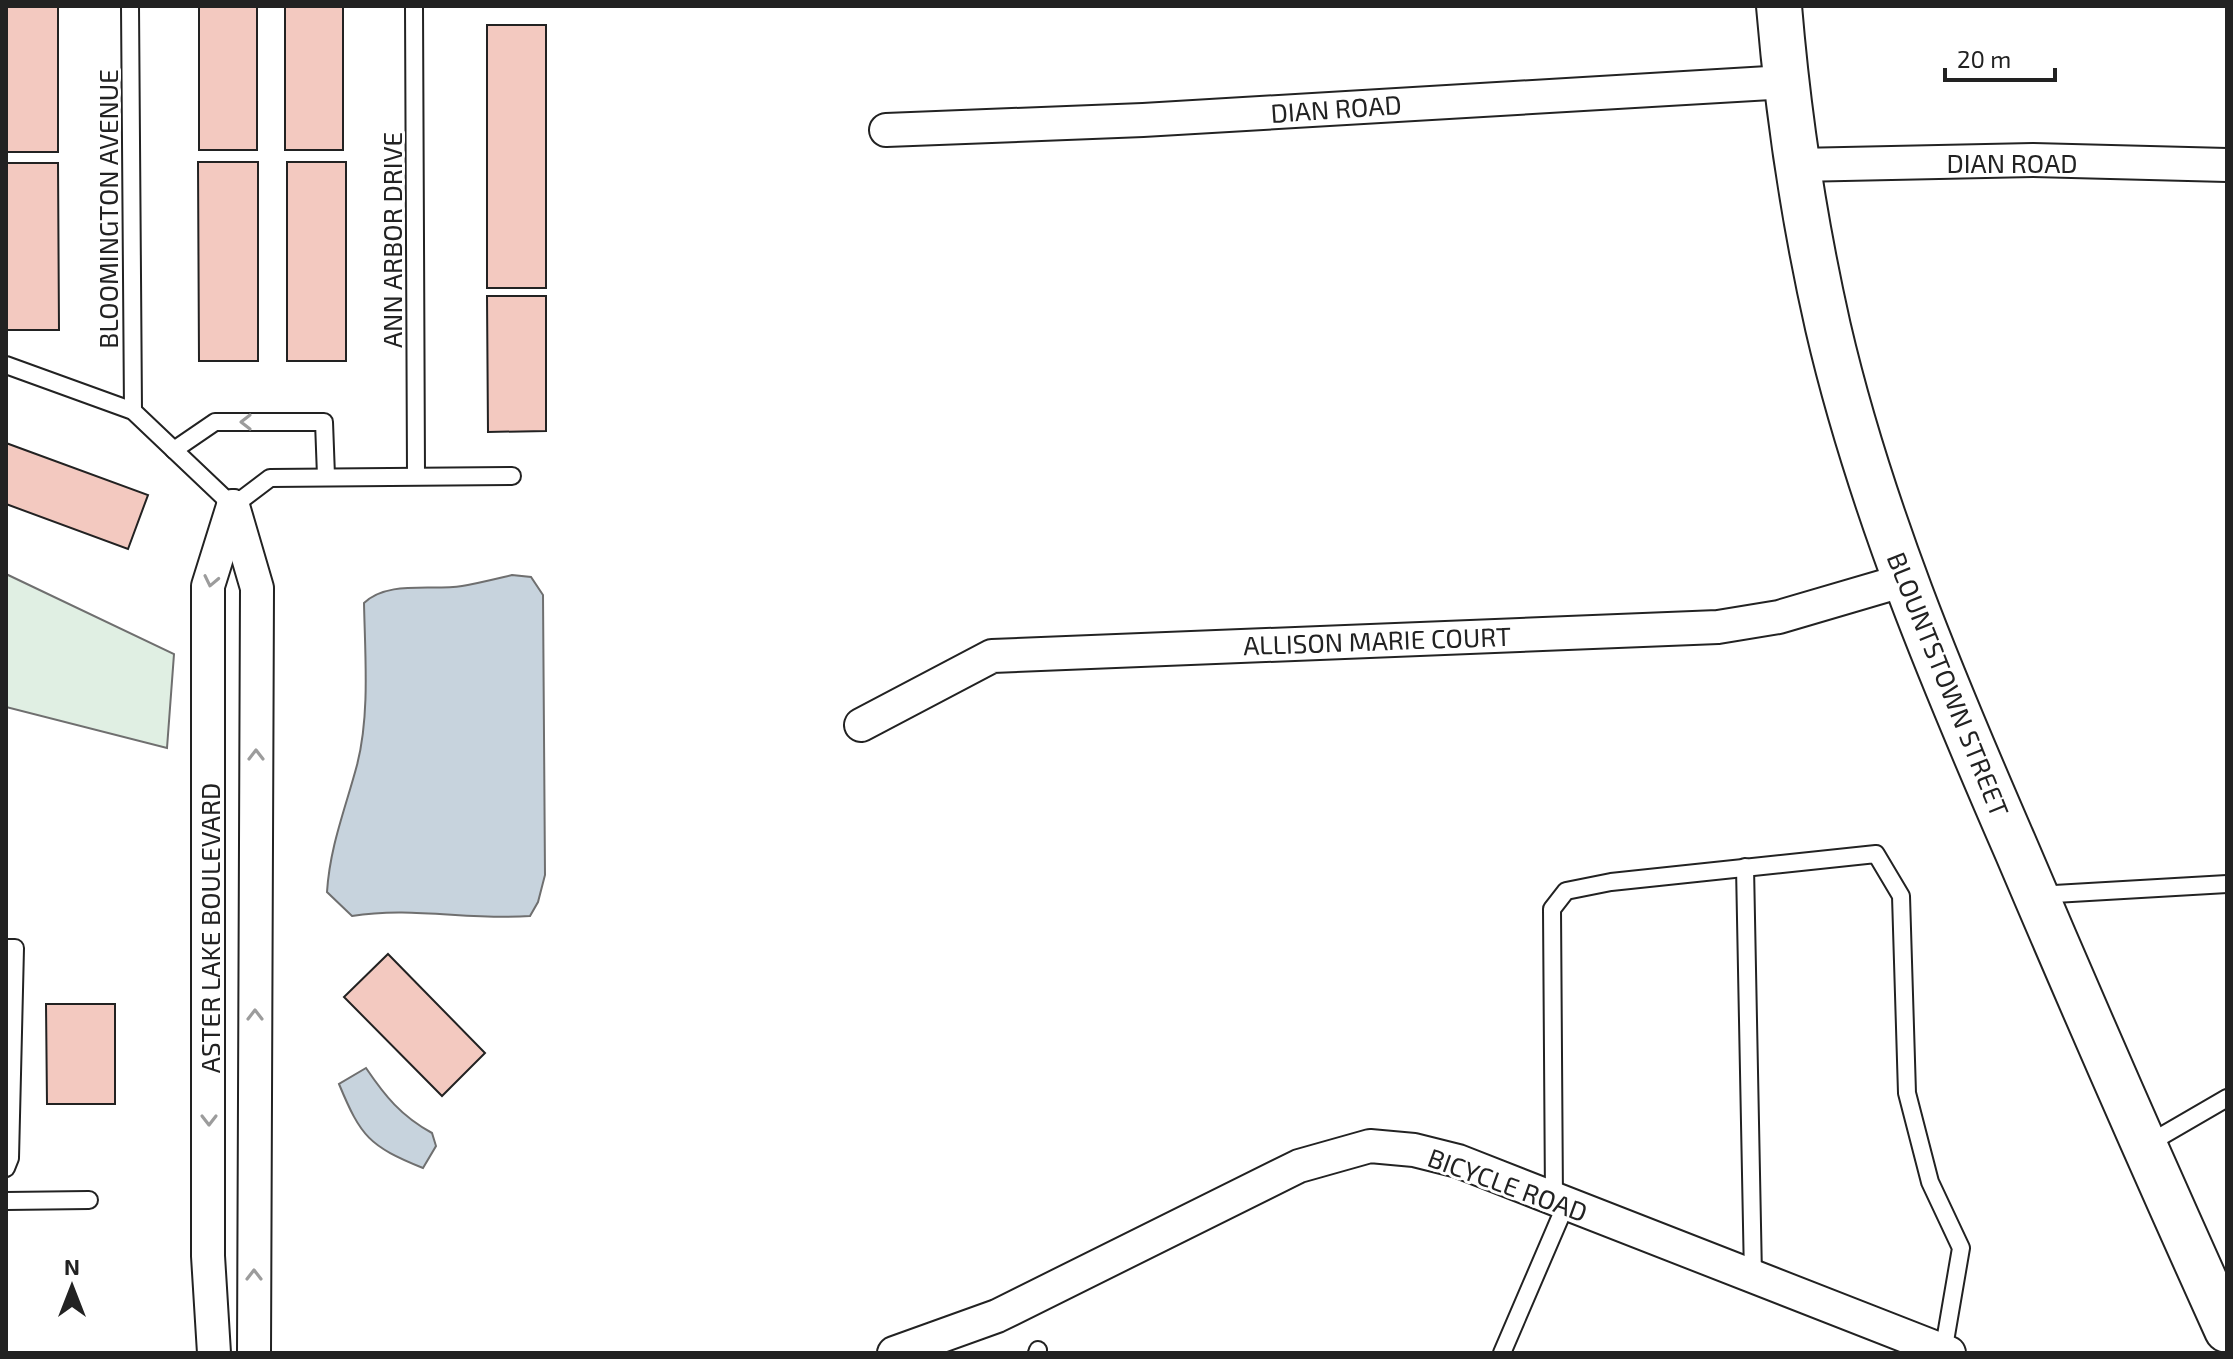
<svg xmlns="http://www.w3.org/2000/svg" width="2233" height="1359" font-family="'Exo 2',sans-serif">
<rect width="100%" height="100%" fill="#fff"/>
<path fill="#e0efe3" stroke="#6f6f6f" stroke-width="2" d="M 6,574 L 174,654 L 167,748 L 6,707 Z"/>
<g fill="#c7d3dd" stroke="#6f6f6f" stroke-width="2">
<path d="M 512,575 L 531,577 L 543,595 L 545,875 L 538,902 L 530,916 C 471,921 412,906 352,916 L 327,892 C 330,846 345,810 357,765 C 370,715 365,655 364,603 C 388,580 431,591 462,586 C 479,583 495,579 512,575 Z"/>
<path d="M 366,1068 C 385,1096 401,1116 432,1133 L 436,1146 L 423,1168 C 369,1146 361,1137 339,1084 Z"/>
</g>
<g fill="#f3c9c0" stroke="#222" stroke-width="2">
<rect x="6" y="6" width="52" height="146"/>
<rect x="199" y="6" width="58" height="144"/>
<rect x="285" y="6" width="58" height="144"/>
<rect x="487" y="25" width="59" height="263"/>
<path d="M 198,162 L 258,162 L 258,361 L 199,361 Z"/>
<rect x="287" y="162" width="59" height="199"/>
<path d="M 6,163 L 58,163 L 59,330 L 6,330 Z"/>
<path d="M 487,296 L 546,296 L 546,431 L 488,432 Z"/>
<path d="M 6,443 L 148,495 L 128,549 L 6,504 Z"/>
<path d="M 388,954 L 485,1053 L 442,1096 L 344,997 Z"/>
<path d="M 46,1004 L 115,1004 L 115,1104 L 47,1104 Z"/>
</g>
<g fill="none" stroke-linecap="round" stroke-linejoin="round">
<defs>
<g id="service">
<path d="M 130,6 L 133,411"/>
<path d="M 414,6 L 416,474"/>
<path d="M 6,365 L 133,411 L 233,506 L 270,478 L 512,476"/>
<path d="M 174,450 L 215,422 L 324,422 L 326,476"/>
<path d="M 1745,867 L 1753,1276"/>
<path d="M 2037,895 L 2227,884"/>
<path d="M 6,948 L 15,948 L 10,1158 L 6,1168"/>
<path d="M 2146,1145 L 2227,1098"/>
<path d="M 1554,1199 L 1552,909 L 1566,891 L 1611,882 L 1876,854 L 1901,896 L 1907,1093 L 1930,1182 L 1961,1248 L 1943,1353"/>
<path d="M 6,1201 L 89,1200"/>
<path d="M 1037,1353 L 1038,1350"/>
<path d="M 1502,1353 L 1566,1204"/>
</g>
<g id="minor">
<path d="M 886,130 L 1143,120 L 1786,82"/>
<path d="M 1797,165 L 2033,160 L 2227,165"/>
<path d="M 233,506 L 257,588 L 254,1353"/>
<path d="M 861,725 L 992,656 L 1718,627 L 1779,617 L 1905,580"/>
<path d="M 214,1353 L 208,1256 L 208,586 L 233,506"/>
<path d="M 894,1353 L 997,1316 L 1299,1166 L 1370,1146 L 1414,1150 L 1458,1161 L 1949,1353"/>
</g>
<path id="secondary" d="M 1779,6 C 1788,114 1804,221 1828,327 C 1870,508 1943,681 2017,851 C 2085,1011 2155,1171 2227,1330"/>
</defs>
<use href="#service" stroke="#222" stroke-width="20"/>
<use href="#minor" stroke="#222" stroke-width="36"/>
<use href="#secondary" stroke="#222" stroke-width="48"/>
<use href="#service" stroke="#fff" stroke-width="16"/>
<use href="#minor" stroke="#fff" stroke-width="32"/>
<use href="#secondary" stroke="#fff" stroke-width="44"/>
</g>
<defs><path id="oneway-chevron" d="M-2-3.5L2.5 0L-2 3.5" fill="none" stroke-width="1.6" stroke-linecap="round" stroke-linejoin="round" transform="scale(2)"/></defs>
<g stroke="#9c9c9c">
<use href="#oneway-chevron" transform="translate(246 422) rotate(180)"/>
<use href="#oneway-chevron" transform="translate(211 581) rotate(102)"/>
<use href="#oneway-chevron" transform="translate(256 755) rotate(-90)"/>
<use href="#oneway-chevron" transform="translate(255 1015) rotate(-90)"/>
<use href="#oneway-chevron" transform="translate(209 1120) rotate(90)"/>
<use href="#oneway-chevron" transform="translate(254 1275) rotate(-90)"/>
</g>
<g text-anchor="middle" dominant-baseline="central" stroke-width="6" stroke-linejoin="round" paint-order="stroke">
<g font-size="26" fill="#222" stroke="#fff">
<text transform="translate(1336 108) rotate(-4)">DIAN ROAD</text>
<text x="2012" y="162">DIAN ROAD</text>
<text transform="translate(107 209) rotate(-90)">BLOOMINGTON AVENUE</text>
<text transform="translate(391 240) rotate(-90)">ANN ARBOR DRIVE</text>
<text transform="translate(1377 640) rotate(-2)">ALLISON MARIE COURT</text>
<text transform="translate(1949 684) rotate(68)">BLOUNTSTOWN STREET</text>
<text transform="translate(209 928) rotate(-90)">ASTER LAKE BOULEVARD</text>
<text transform="translate(1508 1184) rotate(20)">BICYCLE ROAD</text>
</g>
</g>
<rect width="2233" height="1359" fill="none" stroke="#222222" stroke-width="16"/>
<g transform="translate(72 1287)" stroke="#ffffff" stroke-width="6" paint-order="stroke">
<path d="M0-6L14 30L0 20L-14 30Z" fill="#222222"/>
<text y="-12" font-size="22" font-weight="bold" text-anchor="middle" fill="#222222">N</text>
</g>
<path d="M1945 68v12h110v-12" fill="none" stroke="#222222" stroke-width="4"/>
<text x="1957" y="68" font-size="24" fill="#222222" stroke="#ffffff" stroke-width="6" paint-order="stroke">20 m</text>
</svg>
